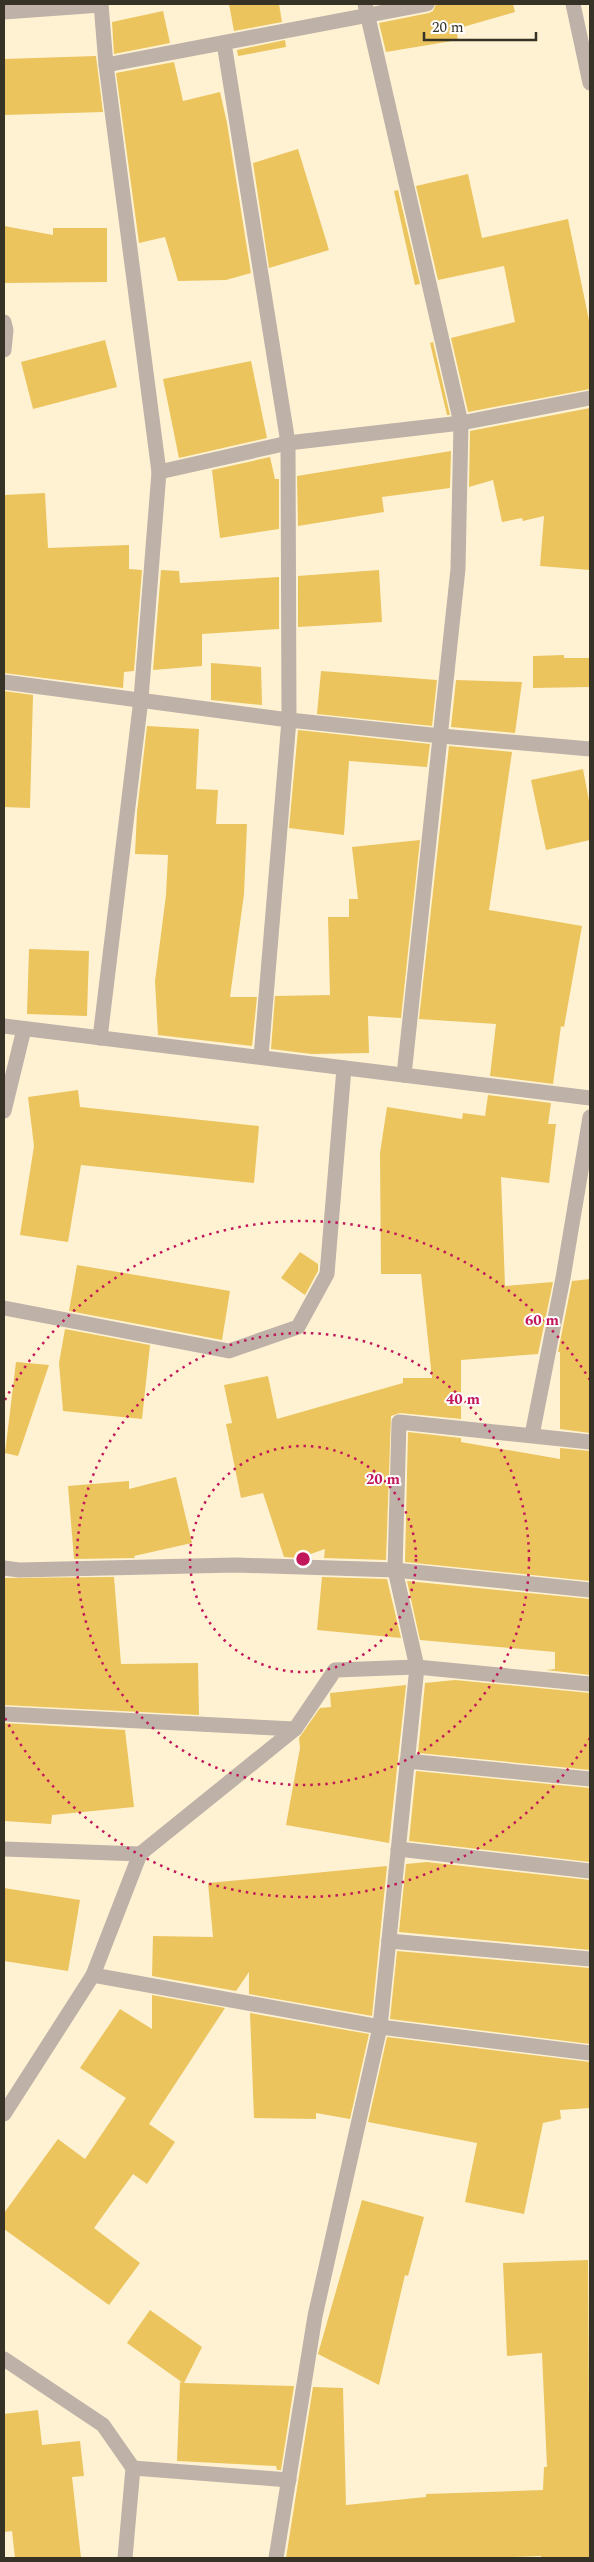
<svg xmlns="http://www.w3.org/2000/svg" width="594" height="2562" font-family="Spectral,serif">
<rect width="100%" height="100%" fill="#fff2d3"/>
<g fill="#ebc45d">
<path d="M 229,4 L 279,4 L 282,22 L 234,31 Z"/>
<path d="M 436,4 L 513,4 L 515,12 L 456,29 L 458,40 L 386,52 L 379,23 L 429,13 L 433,11 Z"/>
<path d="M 163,11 L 170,43 L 114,54 L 112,22 Z"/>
<path d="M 285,40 L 286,47 L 238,56 L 237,50 Z"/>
<path d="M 96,56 L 103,112 L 4,115 L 4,59 Z"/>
<path d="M 174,62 L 183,101 L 220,92 L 227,123 L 251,273 L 226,280 L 178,281 L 165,237 L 139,243 L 116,73 Z"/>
<path d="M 298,149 L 329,250 L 269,268 L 253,163 Z"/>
<path d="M 468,174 L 482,238 L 568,219 L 590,325 L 590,389 L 468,412 L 451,338 L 515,322 L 504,266 L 438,280 L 416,186 Z"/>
<path d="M 398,190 L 420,284 L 415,285 L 394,191 Z"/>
<path d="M 4,226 L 53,235 L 53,228 L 107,228 L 107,282 L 4,283 Z"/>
<path d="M 105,340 L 117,387 L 33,409 L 21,362 Z"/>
<path d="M 433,342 L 450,415 L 447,415 L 430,343 Z"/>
<path d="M 251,361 L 267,438 L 179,458 L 163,379 Z"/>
<path d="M 590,408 L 590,570 L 540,566 L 544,516 L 523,521 L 522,518 L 502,522 L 493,480 L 469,487 L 470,431 Z"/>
<path d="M 451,451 L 450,488 L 382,497 L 384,512 L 298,526 L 297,476 Z"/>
<path d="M 270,457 L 275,479 L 279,479 L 279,529 L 220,538 L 212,470 Z"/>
<path d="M 45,493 L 48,548 L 129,545 L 129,569 L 142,570 L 134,671 L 124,672 L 123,688 L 4,673 L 4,495 Z"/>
<path d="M 161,570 L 179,571 L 180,583 L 279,577 L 279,629 L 202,634 L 202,666 L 153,670 Z"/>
<path d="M 379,570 L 382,622 L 298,627 L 298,576 Z"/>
<path d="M 564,655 L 564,658 L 590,658 L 590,687 L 533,688 L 533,656 Z"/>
<path d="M 211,663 L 261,667 L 262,705 L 211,700 Z"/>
<path d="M 321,671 L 437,680 L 432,726 L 317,714 Z"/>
<path d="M 456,680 L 522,682 L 515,733 L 451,727 Z"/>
<path d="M 4,691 L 33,695 L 30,808 L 4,807 Z"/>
<path d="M 147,726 L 199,729 L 196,789 L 218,790 L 216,824 L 247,824 L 244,894 L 230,997 L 257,997 L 252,1046 L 158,1035 L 155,981 L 166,895 L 168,855 L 135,854 L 137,812 Z"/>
<path d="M 298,730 L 430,744 L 427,767 L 349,761 L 344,835 L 289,828 Z"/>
<path d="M 449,746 L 512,752 L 489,910 L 582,926 L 564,1027 L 561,1026 L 553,1084 L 490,1076 L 496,1024 L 419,1019 Z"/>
<path d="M 583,769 L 590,806 L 590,840 L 546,850 L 531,780 Z"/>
<path d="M 420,840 L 401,1018 L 368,1016 L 369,1053 L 312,1054 L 271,1049 L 275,996 L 330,995 L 328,917 L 349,917 L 349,899 L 358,899 L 352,847 Z"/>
<path d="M 29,949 L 89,951 L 87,1016 L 27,1014 Z"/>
<path d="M 78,1090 L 80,1107 L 259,1126 L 254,1183 L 81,1165 L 68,1242 L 20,1235 L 34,1146 L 28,1097 Z"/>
<path d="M 488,1095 L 551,1103 L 548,1124 L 556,1124 L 549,1183 L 501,1177 L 505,1286 L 553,1282 L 538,1354 L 461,1360 L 461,1419 L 400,1413 L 391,1416 L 386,1560 L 324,1558 L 325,1549 L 299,1558 L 284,1557 L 263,1493 L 241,1498 L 226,1424 L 232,1423 L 224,1385 L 268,1376 L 277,1419 L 403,1383 L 403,1378 L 432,1378 L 421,1274 L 381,1274 L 380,1153 L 387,1107 L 462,1119 L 463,1113 L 485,1116 Z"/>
<path d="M 300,1252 L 318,1264 L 318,1271 L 305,1295 L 281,1278 Z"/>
<path d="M 77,1265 L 230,1291 L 222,1340 L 69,1311 Z"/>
<path d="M 590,1279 L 590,1433 L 560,1429 L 560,1352 L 558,1352 L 572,1281 Z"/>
<path d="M 65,1329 L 150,1345 L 142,1419 L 63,1411 L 59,1363 Z"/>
<path d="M 16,1362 L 49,1365 L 18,1456 L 5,1453 Z"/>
<path d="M 408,1432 L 461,1438 L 461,1442 L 560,1459 L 560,1448 L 590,1451 L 590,1581 L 405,1562 Z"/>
<path d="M 176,1477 L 192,1543 L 134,1556 L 135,1558 L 74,1559 L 68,1486 L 129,1481 L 129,1489 Z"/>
<path d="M 114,1577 L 121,1664 L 198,1663 L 199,1715 L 4,1705 L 4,1578 Z"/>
<path d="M 322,1577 L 387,1579 L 401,1638 L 317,1630 Z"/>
<path d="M 407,1581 L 590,1599 L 590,1675 L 546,1670 L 555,1669 L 555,1652 L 420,1640 Z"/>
<path d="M 455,1680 L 590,1693 L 590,1770 L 418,1753 L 425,1683 Z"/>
<path d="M 406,1685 L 389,1843 L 286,1825 L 300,1748 L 299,1738 L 320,1708 L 331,1707 L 330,1693 Z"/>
<path d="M 4,1723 L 125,1730 L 134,1807 L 52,1815 L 51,1824 L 4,1821 Z"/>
<path d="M 416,1771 L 590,1788 L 590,1862 L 409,1841 Z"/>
<path d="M 427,1862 L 590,1880 L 590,1950 L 399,1932 L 406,1864 Z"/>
<path d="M 387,1866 L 372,2016 L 249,1994 L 249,1972 L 236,1991 L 152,1976 L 153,1936 L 213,1937 L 208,1883 Z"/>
<path d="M 4,1888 L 80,1900 L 68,1971 L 4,1961 Z"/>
<path d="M 397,1951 L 590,1968 L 590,2044 L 390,2019 Z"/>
<path d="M 152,1995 L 225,2008 L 149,2124 L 175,2142 L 147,2184 L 133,2174 L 94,2228 L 140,2263 L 109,2305 L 4,2229 L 4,2213 L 58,2139 L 85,2159 L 126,2098 L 80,2068 L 120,2009 L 152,2029 Z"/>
<path d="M 250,2013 L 369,2034 L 350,2119 L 316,2113 L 316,2119 L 254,2118 Z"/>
<path d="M 387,2037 L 590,2062 L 590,2108 L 560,2110 L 561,2119 L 543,2123 L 524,2214 L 465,2202 L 477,2143 L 368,2122 Z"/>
<path d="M 362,2200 L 424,2217 L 408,2276 L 405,2275 L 379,2385 L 318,2354 Z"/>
<path d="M 588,2260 L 590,2558 L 541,2558 L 541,2556 L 489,2558 L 286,2558 L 313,2387 L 343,2388 L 346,2505 L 426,2497 L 426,2494 L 543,2490 L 544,2467 L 547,2467 L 542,2353 L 507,2356 L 503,2263 Z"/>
<path d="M 150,2310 L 202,2347 L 184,2383 L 294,2386 L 281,2470 L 277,2470 L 276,2466 L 177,2461 L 180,2382 L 183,2383 L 127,2343 Z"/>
<path d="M 38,2410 L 42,2445 L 80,2441 L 84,2476 L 72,2477 L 81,2558 L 15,2558 L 12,2531 L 4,2532 L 4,2414 Z"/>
</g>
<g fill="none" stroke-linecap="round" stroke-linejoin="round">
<g stroke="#beb1a8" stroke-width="15">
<path d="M 365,4 L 461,423 L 458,569 L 404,1075"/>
<path d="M 573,4 L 590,83"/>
<path d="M 4,12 L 101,5"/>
<path d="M 224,43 L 288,443 L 289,720 L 261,1057"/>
<path d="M 106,65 L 427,4"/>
<path d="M 4,322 L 6,330 L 4,350"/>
<path d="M 159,472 L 288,443 L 461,423 L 590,398"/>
<path d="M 4,682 L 289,720 L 441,736 L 590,749"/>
<path d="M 4,1026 L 590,1098"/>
<path d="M 100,1038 L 141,699 L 159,472 L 106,65 L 101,4"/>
<path d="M 4,1111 L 24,1029"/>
<path d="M 4,1308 L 229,1351 L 298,1327 L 327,1274 L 344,1068"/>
<path d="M 532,1435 L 563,1278 L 590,1117"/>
<path d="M 4,1568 L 19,1570 L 236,1565 L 395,1570 L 590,1590"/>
<path d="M 4,1714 L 295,1729"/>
<path d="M 407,1761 L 590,1779"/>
<path d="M 4,1849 L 140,1854"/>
<path d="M 398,1849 L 590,1871"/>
<path d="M 389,1941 L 590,1959"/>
<path d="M 93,1975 L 380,2027 L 590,2053"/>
<path d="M 4,2114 L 93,1975 L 140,1854 L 295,1729 L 335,1670 L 417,1667 L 590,1684"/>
<path d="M 4,2359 L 103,2425 L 133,2468 L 125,2558"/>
<path d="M 133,2468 L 289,2480"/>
<path d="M 276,2558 L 315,2316 L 380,2027 L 417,1667 L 395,1570 L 399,1422 L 590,1442"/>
</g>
</g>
<g fill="none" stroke="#c2185b" stroke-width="2.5" stroke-dasharray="2.5 5">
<circle cx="303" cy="1559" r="113"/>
<circle cx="303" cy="1559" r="226"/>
<path d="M590 1738A338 338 0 0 1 5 1718M5 1400A338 338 0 0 1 590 1380"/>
</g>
<circle cx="303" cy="1559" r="8" fill="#c2185b" stroke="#fff" stroke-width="2.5"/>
<g font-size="15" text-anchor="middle" font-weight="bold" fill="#c2185b" stroke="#fff" stroke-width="4" stroke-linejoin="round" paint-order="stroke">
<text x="542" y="1325">60 m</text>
<text x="463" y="1404">40 m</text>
<text x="383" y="1484">20 m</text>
</g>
<rect width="594" height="2562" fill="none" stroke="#373226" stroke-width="10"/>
<path d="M424 32v8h112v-8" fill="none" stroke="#373226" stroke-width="2.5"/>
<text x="432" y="32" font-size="15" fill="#373226" stroke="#ffffff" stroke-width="4" paint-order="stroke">20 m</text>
</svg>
